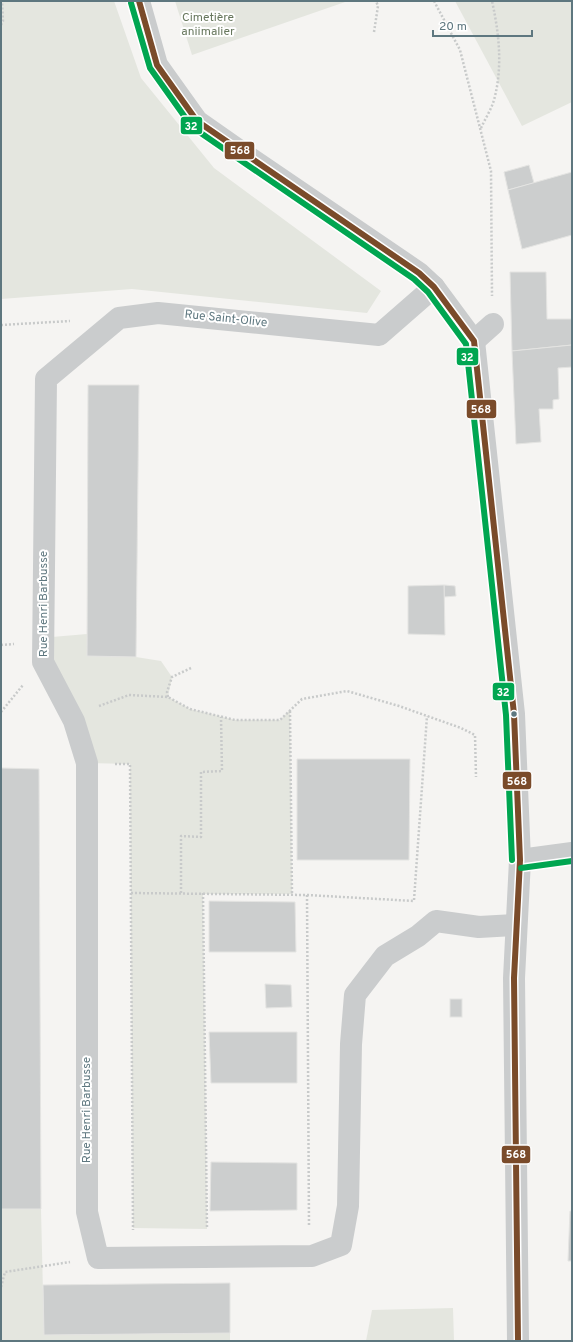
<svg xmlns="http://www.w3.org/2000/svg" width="573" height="1342" font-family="Overpass,sans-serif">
<rect width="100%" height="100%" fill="#f5f4f2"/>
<g fill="#e4e6df">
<path d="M 1,1 L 114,1 L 141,78 L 214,168 L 381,291 L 367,313 L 132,289 L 1,299 Z"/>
<path d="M 175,1 L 348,1 L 192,55 Z"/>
<path d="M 455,1 L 572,1 L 572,102 L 522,126 Z"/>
<path d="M 87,634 L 87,656 L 136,657 L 161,661 L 172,677 L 168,697 L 190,709 L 235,720 L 280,720 L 290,710 L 292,894 L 203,894 L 207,1229 L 133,1228 L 130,764 L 87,763 L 43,662 L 52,637 Z"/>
<path d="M 1,1209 L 41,1209 L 44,1335 L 230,1333 L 230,1341 L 1,1341 Z"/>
<path d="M 453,1308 L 454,1341 L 366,1341 L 372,1310 Z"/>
</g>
<g fill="#cccece" stroke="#e4e4e2">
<path d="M 529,165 L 534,183 L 508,190 L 504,172 Z"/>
<path d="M 572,172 L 572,235 L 522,249 L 508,190 Z"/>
<path d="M 510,272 L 546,272 L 547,319 L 572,319 L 572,345 L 512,351 Z"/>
<path d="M 572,345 L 572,367 L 558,368 L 559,399 L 553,400 L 553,409 L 539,409 L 541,442 L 516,444 L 512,351 Z"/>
<path d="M 88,385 L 139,385 L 136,657 L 87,656 Z"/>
<path d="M 444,585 L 455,586 L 456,596 L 444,597 Z"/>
<path d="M 444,585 L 445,635 L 408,634 L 408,586 Z"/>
<path d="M 297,759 L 410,759 L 409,860 L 297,860 Z"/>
<path d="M 1,768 L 39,769 L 41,1209 L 1,1209 Z"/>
<path d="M 209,901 L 295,902 L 296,952 L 209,952 Z"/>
<path d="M 265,984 L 291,985 L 292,1007 L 266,1008 Z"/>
<rect x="450" y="999" width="12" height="18"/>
<path d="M 209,1032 L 297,1032 L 297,1083 L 211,1083 Z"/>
<path d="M 211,1162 L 297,1163 L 297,1210 L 210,1211 Z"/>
<path d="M 570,1211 L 572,1211 L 572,1261 L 568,1261 Z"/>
<path d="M 230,1283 L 230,1333 L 44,1335 L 43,1285 Z"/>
</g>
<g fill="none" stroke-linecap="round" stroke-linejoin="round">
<g stroke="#c8caca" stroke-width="2.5" stroke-dasharray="2 2" stroke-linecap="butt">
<path d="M 434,1 L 460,50 L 491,171 L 492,296"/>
<path d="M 1,25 L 3,21 L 2,1"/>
<path d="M 374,32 L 378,6 L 376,1"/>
<path d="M 481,128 C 485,119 491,110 494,100 C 503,67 499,33 492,1"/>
<path d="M 1,325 L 70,321"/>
<path d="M 1,645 L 14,644"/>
<path d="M 168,697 L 167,692 L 172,677 L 191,668"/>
<path d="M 99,706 L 129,695 L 168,697 L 190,709 L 235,720 L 280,720 L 302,699 L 347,691 L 399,706 L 461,728 L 475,735 L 476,777"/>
<path d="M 290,711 L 292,894"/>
<path d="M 1,712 L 23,685"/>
<path d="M 115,764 L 130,764 L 133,1230"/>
<path d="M 131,893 L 307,895 L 414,901"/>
<path d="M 181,893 L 181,836 L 201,837 L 201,772 L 222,771 L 221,717"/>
<path d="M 203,893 L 207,1229"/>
<path d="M 307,895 L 309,1226"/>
<path d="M 414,900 L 427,716"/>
<path d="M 1,1287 L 5,1272 L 70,1262"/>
</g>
<g stroke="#cacccd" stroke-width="22">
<path d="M 139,1 L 157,65 L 197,121 L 247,156 L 419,273 L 434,287 L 474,341 L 514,714 L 520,860 L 514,978 L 518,1341"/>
<path d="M 434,287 L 379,335 L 158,313 L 119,318 L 46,379 L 43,662 L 74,721 L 87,763 L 87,1212 L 98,1258 L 312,1256 L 341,1245 L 348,1206 L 351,1044 L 355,995 L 385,956 L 418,936 L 436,921 L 479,927 L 516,925"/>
<path d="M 474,341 L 493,324"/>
<path d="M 520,860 L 572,853"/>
</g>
<defs>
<path id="bus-1" d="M 139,1 L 157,65 L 197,121 L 419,273 L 434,287 L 474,341 L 514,714 L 520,860 L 514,978 L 518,1341"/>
<g id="bus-2">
<path d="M 131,3 L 150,68 L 192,127 L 414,279 L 428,292 L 466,344 L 506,715 L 512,860"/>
<path d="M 521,868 L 572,861"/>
</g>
</defs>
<use href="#bus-1" stroke="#fff" stroke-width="9"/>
<use href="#bus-2" stroke="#fff" stroke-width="9"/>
<use href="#bus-1" stroke="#7a4b2a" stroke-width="6"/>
<use href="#bus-2" stroke="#00a651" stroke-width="6"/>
</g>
<circle fill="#5e777f" stroke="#fff" stroke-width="1.5" cx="514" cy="714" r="3.5"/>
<g text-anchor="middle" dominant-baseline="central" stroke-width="4" stroke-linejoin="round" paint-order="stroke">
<g font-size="12" fill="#67775d" stroke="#fff">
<text x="208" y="18">Cimetière<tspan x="208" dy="14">aniimalier</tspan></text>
</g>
<g font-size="12" fill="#5e777f" stroke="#fff">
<text transform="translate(226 319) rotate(6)">Rue Saint-Olive</text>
<text transform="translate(44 604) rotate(-90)">Rue Henri Barbusse</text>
<text transform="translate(87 1110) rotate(-90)">Rue Henri Barbusse</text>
</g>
</g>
<g stroke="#fff" stroke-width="1.5">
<rect x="180" y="116" width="23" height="19" rx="4" fill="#00a651"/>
<rect x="224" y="141" width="31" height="19" rx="4" fill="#7a4b2a"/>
<rect x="456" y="347" width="23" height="19" rx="4" fill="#00a651"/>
<rect x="466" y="399" width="31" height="20" rx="4" fill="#7a4b2a"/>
<rect x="492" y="682" width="23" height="19" rx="4" fill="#00a651"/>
<rect x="502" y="771" width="30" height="19" rx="4" fill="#7a4b2a"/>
<rect x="501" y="1145" width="30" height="19" rx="4" fill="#7a4b2a"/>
</g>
<g font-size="11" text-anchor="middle" font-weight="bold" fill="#fff">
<text x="191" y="130">32</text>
<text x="240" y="154">568</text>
<text x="467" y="361">32</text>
<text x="481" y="413">568</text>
<text x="503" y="696">32</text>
<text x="517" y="785">568</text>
<text x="516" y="1158">568</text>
</g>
<rect width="573" height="1342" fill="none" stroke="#5e777f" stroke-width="4"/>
<path d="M433 30v6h99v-6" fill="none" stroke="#5e777f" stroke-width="2"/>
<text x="439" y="30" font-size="12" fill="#5e777f" stroke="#ffffff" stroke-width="3" paint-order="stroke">20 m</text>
</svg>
